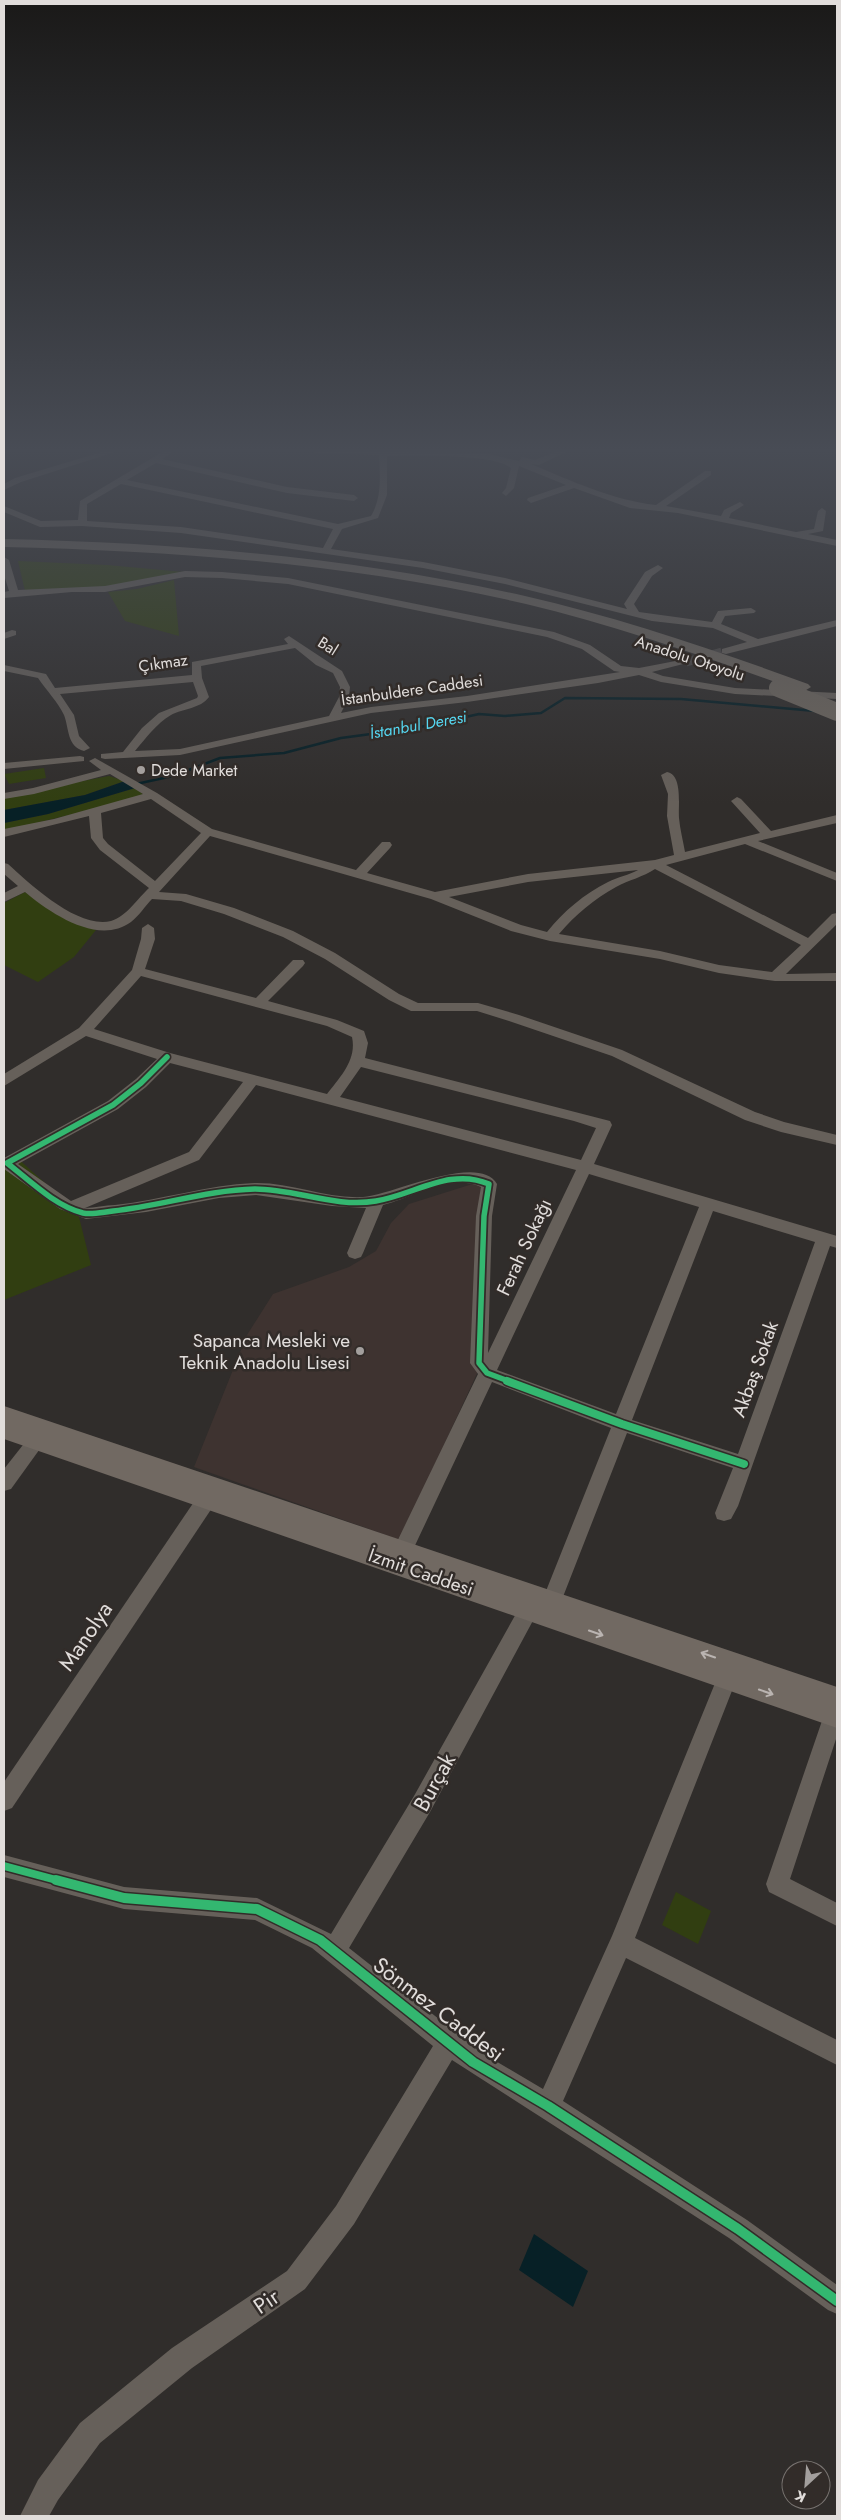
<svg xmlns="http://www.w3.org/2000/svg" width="841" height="2520" font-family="Jost,sans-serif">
<rect width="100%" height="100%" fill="#302d2b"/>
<path fill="#3e3330" d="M 482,1181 L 480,1367 L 400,1540 L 194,1467 L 247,1335 L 273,1294 L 349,1267 L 376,1251 L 391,1223 L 409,1204 Z"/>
<g fill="#313e11">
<path d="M 18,561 L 107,565 L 184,572 L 104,588 L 25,591 Z"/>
<path d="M 174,580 L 179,636 L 125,621 L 108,592 L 137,589 Z"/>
<path d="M 44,768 L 46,778 L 9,784 L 4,774 Z"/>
<path d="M 109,776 L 125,781 L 85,795 L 4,810 L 4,796 Z"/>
<path d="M 135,788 L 146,796 L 4,831 L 4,823 L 48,814 Z"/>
<path d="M 25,892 L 75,922 L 96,930 L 74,957 L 38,982 L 4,965 L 4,903 Z"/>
<path d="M 14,1155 L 78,1213 L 91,1265 L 4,1300 L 4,1159 Z"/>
<path d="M 676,1892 L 711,1911 L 698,1944 L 662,1925 Z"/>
</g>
<g fill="#072026">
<path d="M 125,781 L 135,788 L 48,814 L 4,823 L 4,810 L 85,795 Z"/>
<path d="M 534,2234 L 588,2271 L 573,2307 L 519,2270 Z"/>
</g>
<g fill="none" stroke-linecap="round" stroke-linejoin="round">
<path stroke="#072026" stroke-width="2.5" d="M 136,784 L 173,776 L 220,758 L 284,753 L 341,738 L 416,728 L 479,714 L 505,716 L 541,713 L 565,698 L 681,699 L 815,711"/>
<path stroke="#4b4745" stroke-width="9" stroke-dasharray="9 5" stroke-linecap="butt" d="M 686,662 L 726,651"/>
<g fill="#66605a" fill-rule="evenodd">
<path d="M 4,451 L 9,451 L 4,454 Z"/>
<path d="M 105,451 L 118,451 L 21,482 L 4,490 L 4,484 L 15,478 Z"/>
<path d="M 164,451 L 174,451 L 162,459 L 287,487 L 354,495 L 358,498 L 354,501 L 287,493 L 156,463 L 127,480 L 338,524 L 371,516 C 382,498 380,476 379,455 L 316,453 L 312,451 L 485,453 L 519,461 L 522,457 L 535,460 L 557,451 L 568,451 L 539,465 L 531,464 C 572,481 612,500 656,505 L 705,471 L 711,471 L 711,475 L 666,506 L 721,516 L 724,510 L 740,502 L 744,505 L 731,513 L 729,518 L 796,532 L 814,529 L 818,511 L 822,508 L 826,511 L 823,531 L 808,534 L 837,540 L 837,546 L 678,513 L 630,508 L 574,488 L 531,503 L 527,500 L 528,498 L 566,485 L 519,466 L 514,488 L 506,496 L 502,493 L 506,488 L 511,468 C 493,453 413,456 387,456 L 387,495 L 378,518 L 342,529 L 331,549 L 423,562 L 505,578 L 627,609 L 624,604 L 645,572 L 658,565 L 663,568 L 652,576 L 634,604 L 639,612 L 712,622 L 718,611 L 751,608 L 756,611 L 754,613 L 725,616 L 721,624 L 758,639 L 837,620 L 837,626 L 726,654 L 722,653 L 722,649 L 747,642 L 713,628 L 652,621 L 505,584 L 423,568 L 181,533 L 82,526 L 40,527 L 4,512 L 4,506 L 41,521 L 78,520 L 80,501 ZM 121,484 L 333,529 L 323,548 L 181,527 L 87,521 L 87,504 Z"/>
<path d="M 4,557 L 9,560 L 18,590 L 105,586 L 185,571 L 222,572 L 288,578 L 554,632 L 590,645 L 621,666 L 639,668 L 686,659 L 691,662 L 652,672 L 663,676 L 735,688 L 837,693 L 837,699 L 735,694 L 661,682 L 639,675 L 598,683 L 467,702 L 371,713 L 180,755 L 105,759 L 101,758 L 101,754 L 123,752 L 142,728 L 159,713 L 197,698 L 198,696 L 193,682 L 60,694 L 74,715 L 79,736 L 90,748 L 84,751 C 67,747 69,728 64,715 C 58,702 46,690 38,678 L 4,671 L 4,665 L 46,674 L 55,688 L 192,675 L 192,662 L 288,644 L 284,639 L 289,636 L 342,671 L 350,687 L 349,697 L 341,713 L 371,707 L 467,696 L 620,672 L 614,671 L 582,649 L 547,637 L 288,584 L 222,578 L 185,577 L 105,592 L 72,592 L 4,598 L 4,592 L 9,591 L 4,575 ZM 295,648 L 316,665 L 333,673 L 340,687 L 339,697 L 329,716 L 180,749 L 135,751 C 146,738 156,724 171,715 C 184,708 200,709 209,697 L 202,678 L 201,666 Z"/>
<path d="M 12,630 L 16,631 L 16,635 L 4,639 L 4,633 Z"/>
<path d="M 80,756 L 84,757 L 84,761 L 4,769 L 4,763 Z"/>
<path d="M 95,758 L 157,793 L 212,829 L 356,870 L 382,842 L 390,842 L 392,845 L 390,848 L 367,873 L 435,892 L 528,874 L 655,860 L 674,855 L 667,816 L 668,794 L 661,775 L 667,772 C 683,775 678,806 679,818 C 680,829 683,841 685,852 L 760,833 L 731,801 L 737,797 L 741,799 L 771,831 L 837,815 L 837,823 L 758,841 L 837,873 L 837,881 L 745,844 L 666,865 L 808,938 L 832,914 L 837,913 L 837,924 L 786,974 L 837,973 L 837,981 L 775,981 L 719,973 L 660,959 L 550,941 L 511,931 L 431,899 L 210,836 L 159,892 L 186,894 L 234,908 L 293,931 L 335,953 L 399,994 L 418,1003 L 478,1003 L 519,1015 L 622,1050 L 755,1112 L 784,1122 L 837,1135 L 837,1145 L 781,1132 L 745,1120 L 612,1056 L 509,1021 L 477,1011 L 411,1011 L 389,1000 L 325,959 L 283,937 L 224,914 L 181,901 L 152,899 C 145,906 139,916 131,922 C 98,946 50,913 25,892 L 4,902 L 4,893 L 18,886 L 4,874 L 4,863 L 8,864 C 31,885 78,929 111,921 C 126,917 138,898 149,888 L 100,850 L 91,838 L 89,816 L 4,837 L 4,829 L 54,819 L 143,794 L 110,774 L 34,794 L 4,799 L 4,793 L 33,788 L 101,770 L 89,761 ZM 151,799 L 201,833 L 155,881 L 108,844 L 103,838 L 101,813 ZM 655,869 L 801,945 L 772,972 L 719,965 L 660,951 L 559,934 C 575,915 594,899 616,887 C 629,880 643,877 655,869 ZM 638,870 C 629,875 618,877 608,882 C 584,894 564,911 547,932 L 521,925 L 449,897 L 528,882 Z"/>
<path d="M 148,924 L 154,928 L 155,939 L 145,969 L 256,998 L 293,960 L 303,960 L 305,963 L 303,966 L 268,1001 L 337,1020 L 364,1031 L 368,1043 L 365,1058 L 610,1121 L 612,1125 L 594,1164 L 837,1236 L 837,1248 L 830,1246 L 738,1506 L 731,1519 L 724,1521 L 717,1519 L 715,1513 L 733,1468 L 627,1433 L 559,1607 L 552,1610 L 545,1607 L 542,1601 L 611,1428 L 492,1382 L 410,1556 L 403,1559 L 396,1556 L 393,1550 L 478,1374 L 470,1363 L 476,1216 L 481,1187 C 451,1173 412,1198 383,1205 L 363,1253 L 361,1257 L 355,1259 L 349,1257 L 347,1253 L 366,1208 L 332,1206 L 256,1195 L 219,1198 L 146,1212 L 86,1219 L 60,1209 L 4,1169 L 4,1158 L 108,1101 L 136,1079 L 157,1059 L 86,1036 L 4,1086 L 4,1074 L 79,1028 L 132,970 L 141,939 L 142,928 ZM 141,976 L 327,1026 L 352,1037 C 357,1060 340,1077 327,1094 L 170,1053 L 94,1029 ZM 170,1063 L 243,1082 L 189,1152 L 71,1201 L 18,1164 L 118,1109 L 146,1087 ZM 361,1067 L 574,1121 L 596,1128 L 581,1160 L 340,1097 ZM 256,1085 L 576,1170 L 488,1353 L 492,1216 L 497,1184 C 479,1152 392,1195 363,1197 C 326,1199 291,1182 254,1183 C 207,1185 162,1200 115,1205 C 105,1205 95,1208 85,1208 L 199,1160 ZM 589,1174 L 699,1207 L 616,1414 L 497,1370 ZM 713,1211 L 815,1242 L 738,1454 L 632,1420 Z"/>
<path d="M 36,1433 L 42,1436 L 45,1441 L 42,1446 L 11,1489 L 4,1491 L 4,1469 L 30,1436 Z"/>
<path d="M 207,1491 L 214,1493 L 216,1499 L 214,1505 L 12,1808 L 4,1811 L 4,1782 L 200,1493 Z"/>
<path d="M 529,1600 L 536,1603 L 539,1609 L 536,1615 L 430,1812 L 349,1948 L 482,2053 L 543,2089 L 612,1936 L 720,1671 L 727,1668 L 734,1671 L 737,1678 L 635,1938 L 837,2040 L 837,2065 L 626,1958 L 563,2101 L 747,2220 L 837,2285 L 837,2314 L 828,2310 L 729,2238 L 452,2060 L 354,2224 L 305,2289 L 192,2368 L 100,2443 L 58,2500 L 49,2516 L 20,2516 L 38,2480 L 80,2423 L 172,2348 L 287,2271 L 336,2206 L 433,2046 L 312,1948 L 255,1920 L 124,1909 L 4,1877 L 4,1855 L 124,1887 L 257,1898 L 331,1934 L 414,1796 L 522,1603 Z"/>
<path d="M 834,1705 L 837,1706 L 837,1736 L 790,1879 L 837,1903 L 837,1926 L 769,1892 L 766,1884 L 824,1715 L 827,1708 Z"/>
</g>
<path fill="#716962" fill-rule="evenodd" d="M 4,1406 L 837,1687 L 837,1728 L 4,1439 Z"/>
<path fill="#6d665e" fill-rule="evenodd" d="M 4,539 C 179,543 353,557 525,596 C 621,618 715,650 808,684 L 811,687 L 803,692 L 798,690 C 708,658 618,626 526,604 C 354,564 179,551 4,547 Z"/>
<path stroke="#6d665e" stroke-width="14" d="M 778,688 L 780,689"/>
<path stroke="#6d665e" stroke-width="18" d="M 778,688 L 837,712"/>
<defs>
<path id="cycleway-far2" d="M 167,1057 L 141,1083 L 113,1105 L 7,1163 C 29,1180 55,1206 83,1213 C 92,1215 103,1212 113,1211 C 161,1206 207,1190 255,1189 C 296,1189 335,1208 376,1201 C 414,1195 450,1167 489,1184 L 484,1216 L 479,1363 L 487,1373 L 511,1382"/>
<g id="cycleway-far1">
<path d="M 507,1381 L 622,1424 L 744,1464"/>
<path d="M 4,1866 L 60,1881"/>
</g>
<path id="cycleway" d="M 56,1880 L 124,1898 L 257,1909 L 320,1940 L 473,2062 L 548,2106 L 738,2229 L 837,2301"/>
</defs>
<use href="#cycleway-far2" stroke="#322c29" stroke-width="9"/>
<use href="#cycleway-far1" stroke="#322c29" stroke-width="11"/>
<use href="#cycleway" stroke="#322c29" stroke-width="13"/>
<use href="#cycleway-far2" stroke="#33b770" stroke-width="5.5"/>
<use href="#cycleway-far1" stroke="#33b770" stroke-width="8"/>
<use href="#cycleway" stroke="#33b770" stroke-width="10"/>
</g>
<defs><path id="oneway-shaft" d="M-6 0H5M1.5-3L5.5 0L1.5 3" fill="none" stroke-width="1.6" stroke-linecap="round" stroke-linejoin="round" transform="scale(1.25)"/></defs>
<g stroke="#bab4b1">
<use href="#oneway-shaft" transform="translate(596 1633) rotate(19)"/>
<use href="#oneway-shaft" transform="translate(708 1655) rotate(-161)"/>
<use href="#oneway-shaft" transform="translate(766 1692) rotate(19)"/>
</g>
<linearGradient id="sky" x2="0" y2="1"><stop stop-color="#1a1918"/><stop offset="0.56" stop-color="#484c55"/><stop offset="1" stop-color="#484c55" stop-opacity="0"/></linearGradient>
<rect width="841" height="804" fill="url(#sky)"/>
<g fill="#a39f9d" stroke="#322c29" stroke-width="2">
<circle cx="141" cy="770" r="5"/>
<circle cx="360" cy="1351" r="5"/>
</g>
<g text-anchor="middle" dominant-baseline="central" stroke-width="5" stroke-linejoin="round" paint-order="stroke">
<g font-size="16" fill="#e1dddb" stroke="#322c29">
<text transform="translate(328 646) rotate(32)">Bal</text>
<text transform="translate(690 658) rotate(18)">Anadolu Otoyolu</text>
<text transform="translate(163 663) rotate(-8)">Çıkmaz</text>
<text transform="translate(412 690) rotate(-8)">İstanbuldere Caddesi</text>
</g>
<g font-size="16" font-style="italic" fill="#56d8f2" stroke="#322c29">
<text transform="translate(418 725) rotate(-10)">İstanbul Deresi</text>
</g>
<g font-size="16" fill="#e1dddb" stroke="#322c29" text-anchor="start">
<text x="151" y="770">Dede Market</text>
</g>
<g font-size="19" fill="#e1dddb" stroke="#322c29">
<text transform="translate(524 1247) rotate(-65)">Ferah Sokağı</text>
<text transform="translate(755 1369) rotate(-70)">Akbaş Sokak</text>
<text transform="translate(421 1572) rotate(19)">İzmit Caddesi</text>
</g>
<g font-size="19" fill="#e1dddb" stroke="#322c29" text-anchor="end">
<text x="350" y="1340">Sapanca Mesleki ve<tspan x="350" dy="22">Teknik Anadolu Lisesi</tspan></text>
</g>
<g font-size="22" fill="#e1dddb" stroke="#322c29">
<text transform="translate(85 1636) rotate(-56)">Manolya</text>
<text transform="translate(434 1782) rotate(-61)">Burçak</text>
<text transform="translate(439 2009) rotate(37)">Sönmez Caddesi</text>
<text transform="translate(266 2301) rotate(-34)">Pir</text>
</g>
</g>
<rect width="841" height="2520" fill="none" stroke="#e1dddb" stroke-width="10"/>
<g transform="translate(806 2485) rotate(206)"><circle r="24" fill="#322c29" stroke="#787370"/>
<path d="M0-4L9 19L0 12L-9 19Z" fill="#a39f9d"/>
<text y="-8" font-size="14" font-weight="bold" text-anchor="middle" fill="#e1dddb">K</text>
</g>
</svg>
